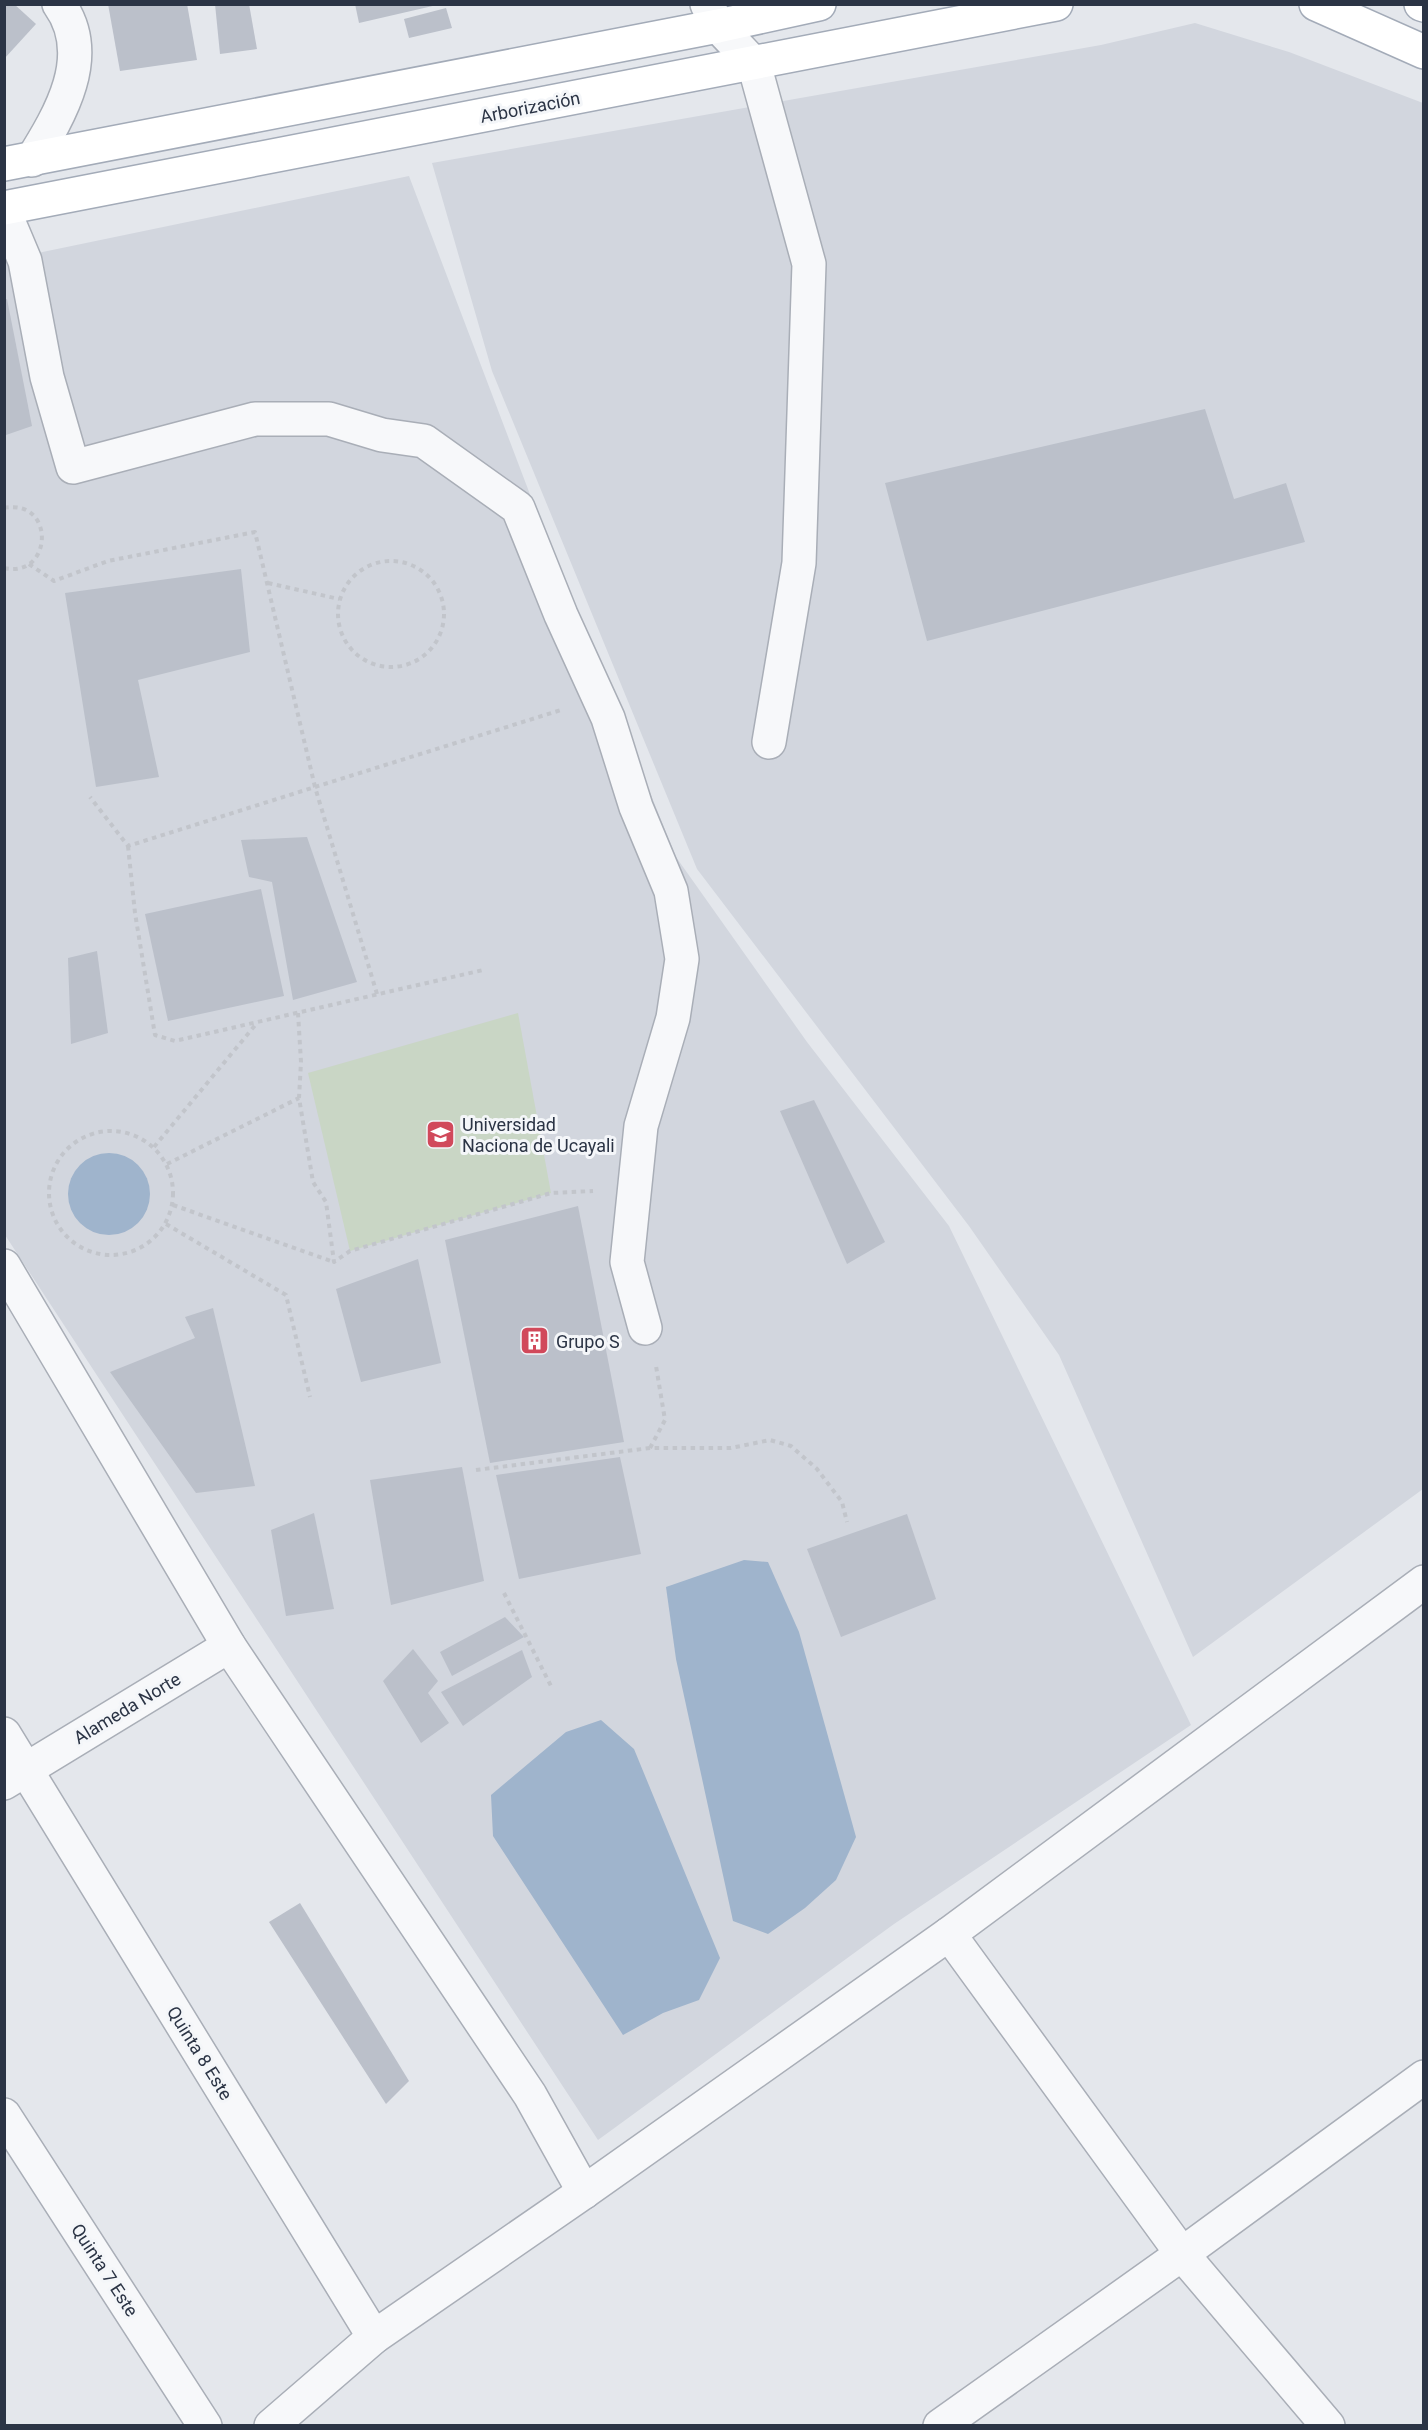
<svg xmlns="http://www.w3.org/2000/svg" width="1428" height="2430" font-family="Roboto,sans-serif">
<rect width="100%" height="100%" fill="#e4e7ec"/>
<g fill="#d2d6de">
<path d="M 1195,23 L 1289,52 L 1423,103 L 1423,1489 L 1193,1657 L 1059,1355 L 969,1226 L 697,869 L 492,371 L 432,163 L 1101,45 Z"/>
<path d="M 409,176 L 534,505 L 676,857 L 807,1042 L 949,1226 L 1191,1725 L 894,1924 L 598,2140 L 5,1235 L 4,260 Z"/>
</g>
<path fill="#c9d6c5" d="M 518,1013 L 551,1193 L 350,1251 L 308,1073 Z"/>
<g fill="#9fb4cc">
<circle cx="109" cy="1194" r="41"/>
<path d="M 744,1560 L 768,1562 L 799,1632 L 856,1837 L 836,1880 L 805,1908 L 768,1934 L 733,1921 L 676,1659 L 666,1587 Z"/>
<path d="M 601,1720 L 634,1749 L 720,1958 L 699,2000 L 663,2013 L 623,2035 L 493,1836 L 491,1795 L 566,1732 Z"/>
</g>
<g fill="#bbc0ca">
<path d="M 4,4 L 14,4 L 36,24 L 4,59 Z"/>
<path d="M 108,4 L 187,4 L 197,60 L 120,71 Z"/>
<path d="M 215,4 L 249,4 L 257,49 L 220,54 Z"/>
<path d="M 355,4 L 437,4 L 437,5 L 359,23 Z"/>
<path d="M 446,8 L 452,28 L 409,38 L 404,19 Z"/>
<path d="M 7,299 L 32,426 L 6,435 L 4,300 Z"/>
<path d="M 1205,409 L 1234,499 L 1286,483 L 1305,542 L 927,641 L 885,483 Z"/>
<path d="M 241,569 L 250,652 L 138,680 L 159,777 L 96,787 L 65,593 Z"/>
<path d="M 307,837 L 357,982 L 293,1000 L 272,882 L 249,877 L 241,840 Z"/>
<path d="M 261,889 L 284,996 L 168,1021 L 145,914 Z"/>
<path d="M 97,951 L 108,1033 L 71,1044 L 68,958 Z"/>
<path d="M 814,1100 L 885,1242 L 847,1264 L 780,1111 Z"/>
<path d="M 578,1206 L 624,1442 L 490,1463 L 445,1240 Z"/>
<path d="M 418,1259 L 441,1363 L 361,1382 L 336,1289 Z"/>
<path d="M 213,1308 L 255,1486 L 196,1493 L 110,1372 L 195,1338 L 185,1317 Z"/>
<path d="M 620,1457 L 641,1554 L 519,1579 L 496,1475 Z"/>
<path d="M 462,1467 L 484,1581 L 391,1605 L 370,1480 Z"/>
<path d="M 314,1513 L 334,1609 L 286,1616 L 271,1530 Z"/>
<path d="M 907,1514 L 936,1599 L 841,1637 L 807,1549 Z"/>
<path d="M 505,1617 L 524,1637 L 452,1676 L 440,1652 Z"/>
<path d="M 413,1649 L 438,1681 L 428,1693 L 449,1723 L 421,1743 L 383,1681 Z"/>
<path d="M 522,1650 L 532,1677 L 463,1726 L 441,1692 Z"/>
<path d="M 300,1903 L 409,2081 L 386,2104 L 269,1922 Z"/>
</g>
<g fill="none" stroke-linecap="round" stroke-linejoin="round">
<defs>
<g id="minor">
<path d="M 707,4 L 718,26 L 754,64 L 809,264 L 799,563 L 769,742"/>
<path d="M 32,160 C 60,115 96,55 59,4"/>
<path d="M 4,211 L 25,261 L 47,377 L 73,467 L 255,419 L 329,419 L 382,435 L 424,441 L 518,508 L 561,615 L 608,718 L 636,807 L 671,891 L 682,959 L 673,1018 L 641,1126 L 627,1262 L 645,1328"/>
<path d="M 4,1266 L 229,1646 L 530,2095 L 584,2192"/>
<path d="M 4,1734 L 374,2337"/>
<path d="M 4,1783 L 229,1646"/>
<path d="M 949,1934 L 1424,1582"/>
<path d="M 4,2115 L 205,2426"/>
<path d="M 271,2426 L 374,2337 L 584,2192 L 949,1934 L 1182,2254 L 1328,2426"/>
<path d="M 940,2426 L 1182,2254 L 1424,2077"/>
</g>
<g id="major">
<path d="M 1316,4 L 1424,52"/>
<path d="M 1421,4 L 1424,5"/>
<path d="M 4,164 L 718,26 L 819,4"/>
<path d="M 4,208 L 1056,4"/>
</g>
</defs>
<use href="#minor" stroke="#a9aeb7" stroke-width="36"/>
<use href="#major" stroke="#a3abb8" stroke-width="36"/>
<g stroke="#c2c5cb" stroke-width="4" stroke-dasharray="4.5 4.5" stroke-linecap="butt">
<path d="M 4,508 C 56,498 53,579 4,568"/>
<circle cx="391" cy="614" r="53"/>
<path d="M 29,564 L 54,581 L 108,561 L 255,532 L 315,787 L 128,846 L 90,797"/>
<path d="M 268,583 L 339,599"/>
<path d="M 128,846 L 135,913 L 155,1035 L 175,1041 L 483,970"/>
<path d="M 377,994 L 315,787 L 561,710"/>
<path d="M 298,1013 L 301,1062 L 299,1098 L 313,1182 L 326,1202 L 334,1262 L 350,1251 L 551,1193 L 593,1191"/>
<circle cx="111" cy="1193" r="62"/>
<path d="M 154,1147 L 257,1023"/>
<path d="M 167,1164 L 299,1098"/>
<path d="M 173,1205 L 334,1262"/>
<path d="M 166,1224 L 286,1295 L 310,1397"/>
<path d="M 650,1448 L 665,1420 L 656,1366"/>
<path d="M 476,1470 L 650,1448 L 731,1448 L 770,1440 L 791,1446 L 817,1469 L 842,1502 L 847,1522"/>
<path d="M 504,1593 L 552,1688"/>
</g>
<use href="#minor" stroke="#f7f8fa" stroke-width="33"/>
<use href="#major" stroke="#fff" stroke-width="33"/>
</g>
<defs>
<symbol id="university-square" viewBox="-11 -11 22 22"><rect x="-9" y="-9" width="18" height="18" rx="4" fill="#d1495b" stroke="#f4f6f9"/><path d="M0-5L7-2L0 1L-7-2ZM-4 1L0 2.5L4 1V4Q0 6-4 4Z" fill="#fff"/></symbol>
<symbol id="building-square" viewBox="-11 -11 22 22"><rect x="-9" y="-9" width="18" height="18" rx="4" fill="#d1495b" stroke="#f4f6f9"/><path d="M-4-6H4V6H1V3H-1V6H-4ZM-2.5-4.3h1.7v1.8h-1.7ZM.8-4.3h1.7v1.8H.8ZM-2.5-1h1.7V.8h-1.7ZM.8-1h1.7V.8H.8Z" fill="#fff"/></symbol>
</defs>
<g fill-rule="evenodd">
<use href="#university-square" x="424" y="1118" width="33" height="33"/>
<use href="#building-square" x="518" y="1324" width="33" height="33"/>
</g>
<g text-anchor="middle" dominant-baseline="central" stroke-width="6" stroke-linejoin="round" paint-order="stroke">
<g font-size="18" fill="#2b3445" stroke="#f4f6f9">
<text transform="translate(530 107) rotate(-11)">Arborización</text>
<text transform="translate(127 1708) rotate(-31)">Alameda Norte</text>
<text transform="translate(200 2053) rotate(58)">Quinta 8 Este</text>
<text transform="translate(105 2270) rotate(57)">Quinta 7 Este</text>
</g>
<g font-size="18" fill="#2b3445" stroke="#f4f6f9" text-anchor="start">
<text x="462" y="1124">Universidad<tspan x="462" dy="21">Naciona de Ucayali</tspan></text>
<text x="556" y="1341">Grupo S</text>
</g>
</g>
<rect width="1428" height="2430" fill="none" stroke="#2b3445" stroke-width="12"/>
</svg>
